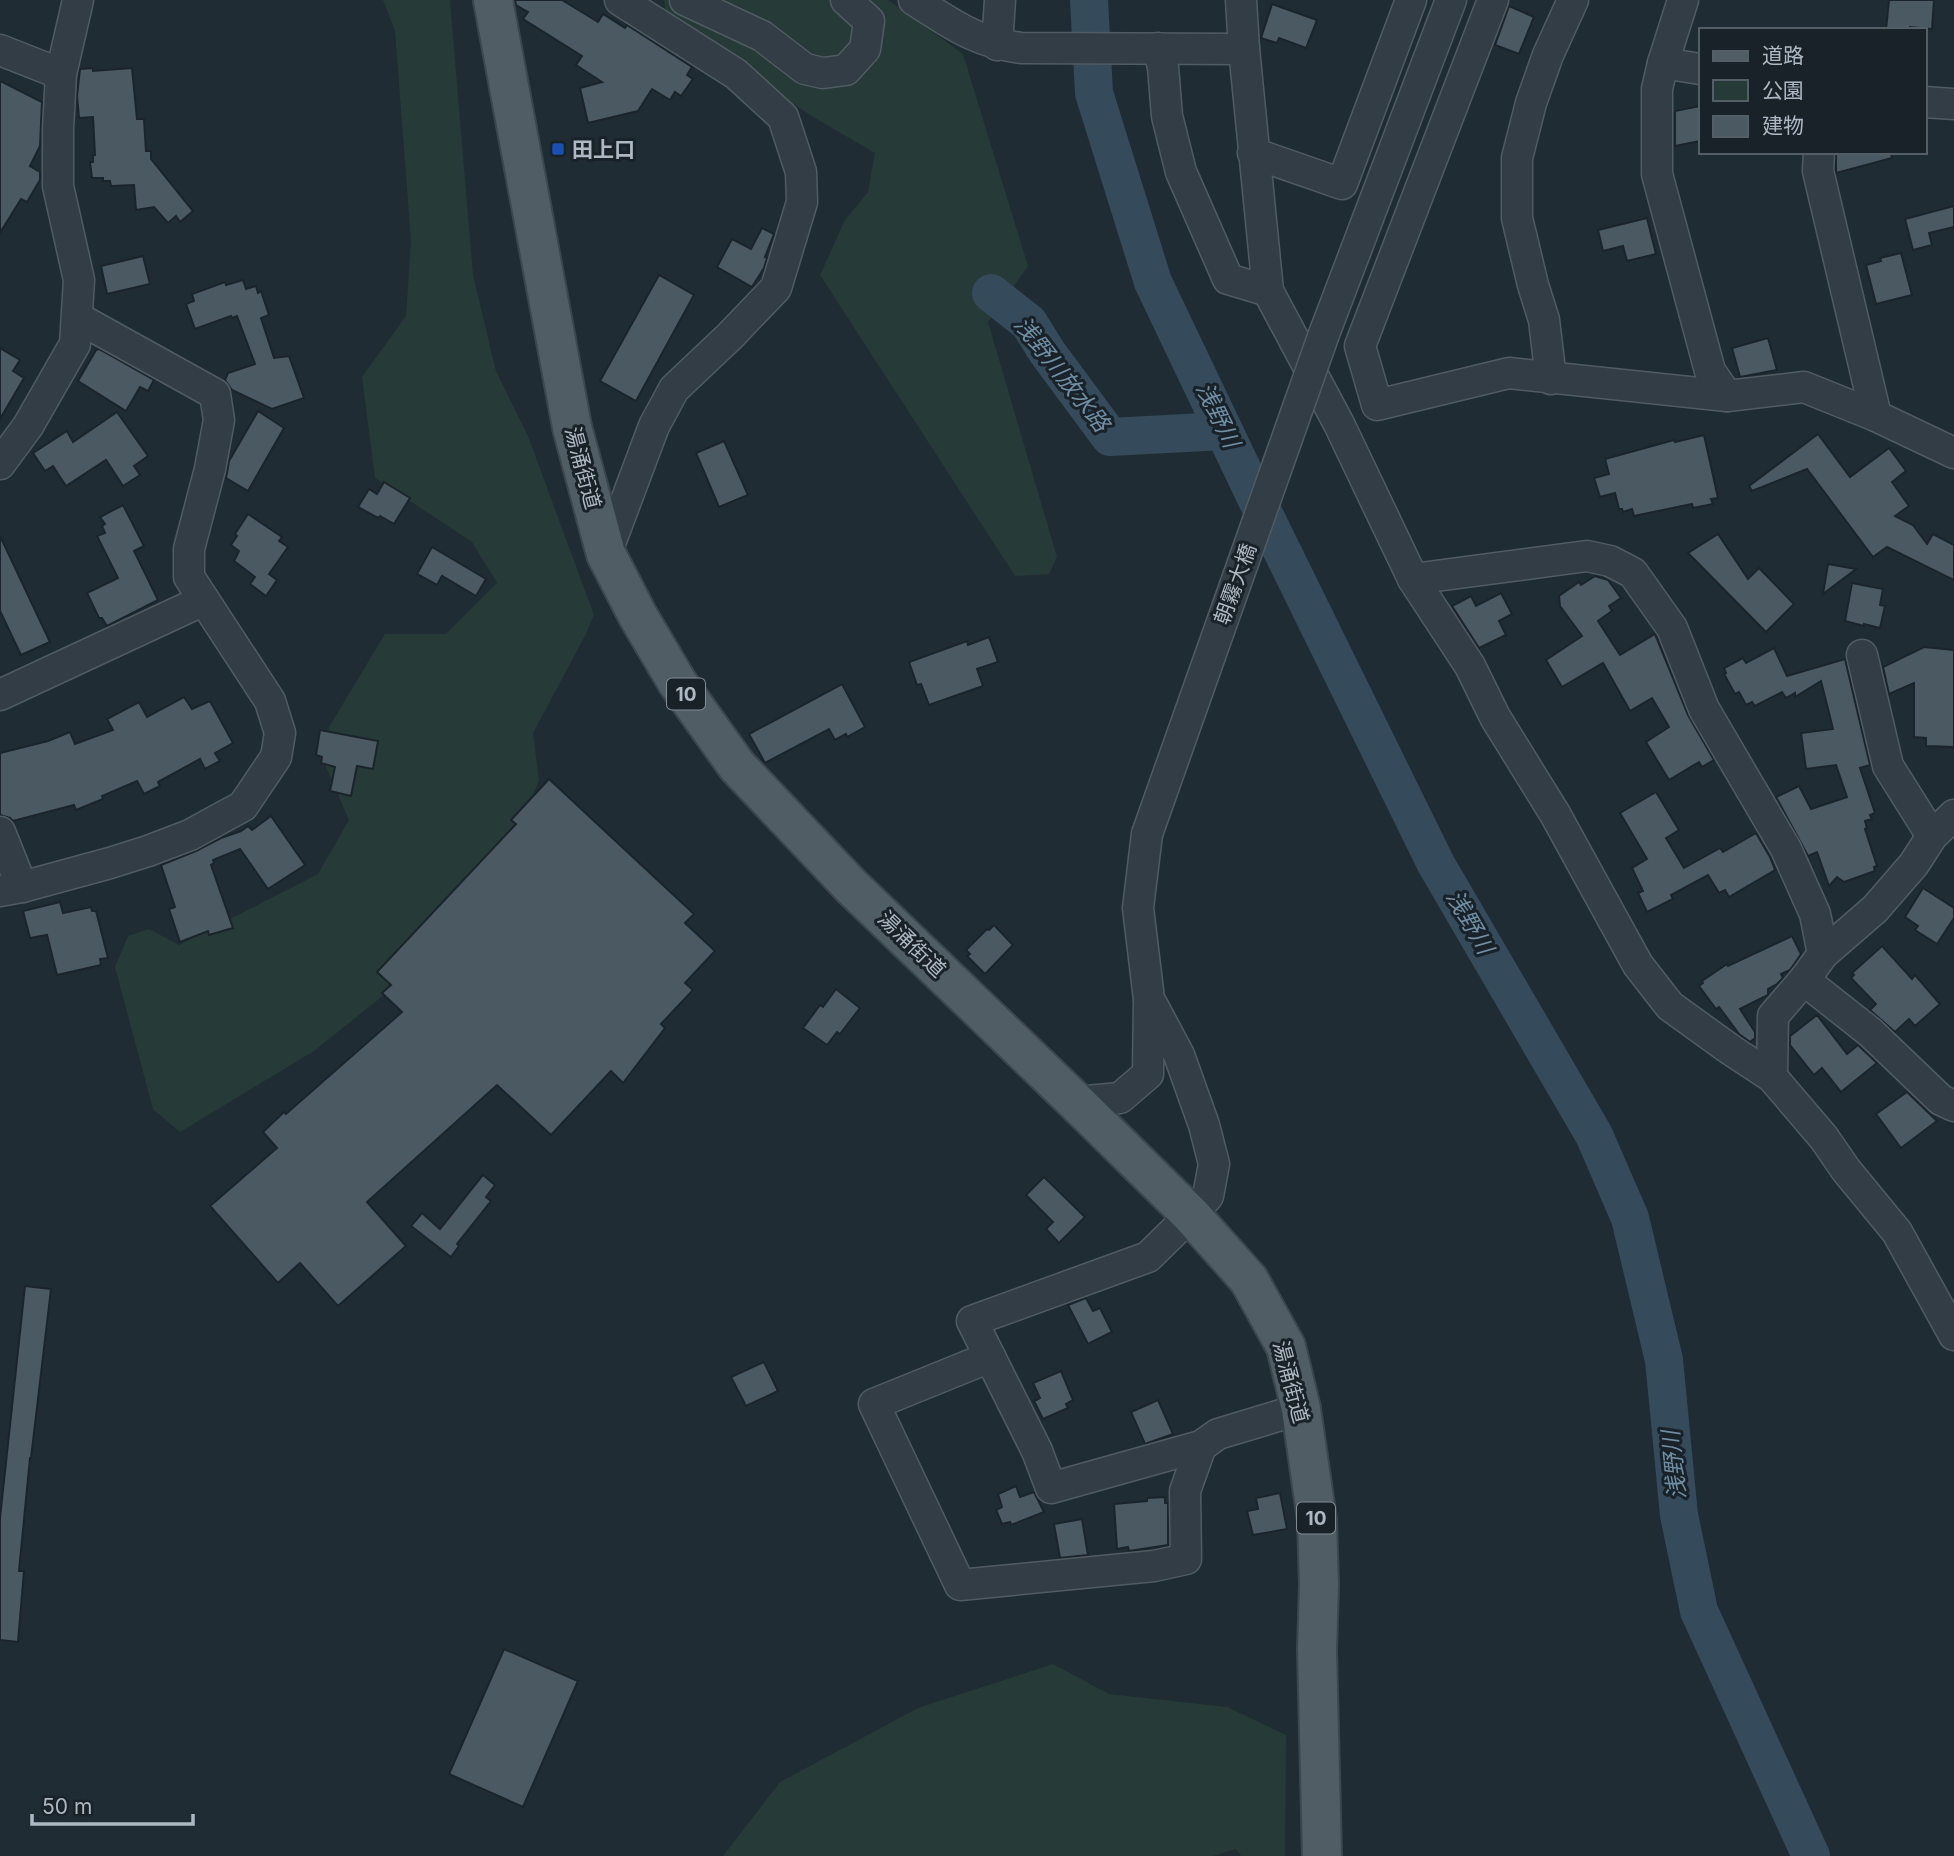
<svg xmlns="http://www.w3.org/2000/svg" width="1954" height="1856" font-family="Inter,'Noto Sans JP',sans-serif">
<rect width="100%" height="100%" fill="#202c34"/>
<g fill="#263a37">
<path d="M 383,0 L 450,0 L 473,275 L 496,371 L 528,436 L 594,615 L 586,634 L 533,733 L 539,780 L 523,821 L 395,986 L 314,1051 L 180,1132 L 153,1109 L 115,967 L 128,936 L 149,929 L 179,945 L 318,874 L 349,820 L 322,757 L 329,727 L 385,634 L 446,634 L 497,583 L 472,542 L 375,478 L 362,377 L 406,316 L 411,241 L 395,31 Z"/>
<path d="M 664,0 L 888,0 L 963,54 L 1028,266 L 988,322 L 1057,557 L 1049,574 L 1015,576 L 820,275 L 845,220 L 868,192 L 875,153 L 808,114 L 665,10 Z"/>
<path d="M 1053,1664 L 1109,1694 L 1227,1707 L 1286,1735 L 1285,1856 L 1241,1856 L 1236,1849 L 1213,1856 L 723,1856 L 780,1782 L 918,1708 Z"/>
</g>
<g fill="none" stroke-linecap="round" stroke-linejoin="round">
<g stroke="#354a5a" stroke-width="38">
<path d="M 1089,0 L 1094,93 L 1153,282 L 1257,500 L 1436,864 L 1594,1135 L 1630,1218 L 1664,1360 L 1679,1515 L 1699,1611 L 1811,1856"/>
<path d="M 991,293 L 1029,323 L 1047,352 L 1110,437 L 1224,431"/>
</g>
</g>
<g fill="#4b5963" stroke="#1b242b" stroke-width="2">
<path d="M 515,0 L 562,0 L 598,22 L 603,14 L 625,28 L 627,25 L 692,67 L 687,75 L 693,79 L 681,96 L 675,92 L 670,100 L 652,89 L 638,111 L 588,123 L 580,88 L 602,82 L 576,65 L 582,56 L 523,19 L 528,12 L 516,5 Z"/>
<path d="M 1889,0 L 1934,0 L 1932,29 L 1910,27 L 1910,30 L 1886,30 Z"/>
<path d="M 1272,4 L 1317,20 L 1306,48 L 1279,38 L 1277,43 L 1261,38 Z"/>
<path d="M 1509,6 L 1534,17 L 1519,54 L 1495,45 Z"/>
<path d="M 93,68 L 93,71 L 132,68 L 137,119 L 144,119 L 146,151 L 151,151 L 151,159 L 193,211 L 180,222 L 176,216 L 168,223 L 154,207 L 136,210 L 134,185 L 111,186 L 110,181 L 103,181 L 103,178 L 92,178 L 90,162 L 93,162 L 93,155 L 95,155 L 93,117 L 79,118 L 77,96 L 80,69 Z"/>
<path d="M 0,81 L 42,102 L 40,146 L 30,166 L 40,172 L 40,180 L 27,202 L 21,199 L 0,233 Z"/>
<path d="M 1700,106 L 1700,141 L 1675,146 L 1675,111 Z"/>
<path d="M 1836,152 L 1891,152 L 1892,158 L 1836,173 Z"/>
<path d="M 1954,206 L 1954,227 L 1929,233 L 1932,245 L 1913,250 L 1905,219 Z"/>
<path d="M 1647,218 L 1656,254 L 1627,261 L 1623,246 L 1603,251 L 1598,230 Z"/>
<path d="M 762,228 L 774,234 L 765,257 L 767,258 L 764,268 L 752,287 L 717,267 L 732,239 L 751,249 Z"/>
<path d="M 1901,253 L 1912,295 L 1876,304 L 1866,265 L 1881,261 L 1880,258 Z"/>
<path d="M 143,256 L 150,284 L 107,294 L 101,266 Z"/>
<path d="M 659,275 L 694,295 L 636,401 L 600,381 Z"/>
<path d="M 243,280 L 246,289 L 256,286 L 258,293 L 261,291 L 269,315 L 261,318 L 274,358 L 289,356 L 304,398 L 272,409 L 232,390 L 225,380 L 228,373 L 255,364 L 237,316 L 232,318 L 231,316 L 195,329 L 186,304 L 194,301 L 192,294 L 225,282 L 226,285 Z"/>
<path d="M 1768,338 L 1777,370 L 1740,377 L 1732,348 Z"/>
<path d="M 0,348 L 20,360 L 13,371 L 24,378 L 0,419 Z"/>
<path d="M 99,349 L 154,380 L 148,391 L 140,387 L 126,411 L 78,381 L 96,350 Z"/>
<path d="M 258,411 L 284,428 L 248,491 L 226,478 L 229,461 Z"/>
<path d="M 117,412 L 148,456 L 134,466 L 140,475 L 123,486 L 106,460 L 66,486 L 53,466 L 45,471 L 33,453 L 67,431 L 73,442 Z"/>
<path d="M 1818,434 L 1850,477 L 1889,448 L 1906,471 L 1892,482 L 1909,506 L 1895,516 L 1913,525 L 1927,544 L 1933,534 L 1954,545 L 1954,580 L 1887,547 L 1873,557 L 1807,469 L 1752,491 L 1749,486 Z"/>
<path d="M 1704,435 L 1718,498 L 1711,499 L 1713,504 L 1693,508 L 1692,504 L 1634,516 L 1632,509 L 1623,512 L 1622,509 L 1619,509 L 1615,493 L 1600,497 L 1594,478 L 1609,474 L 1605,459 L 1674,440 L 1675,442 Z"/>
<path d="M 724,441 L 748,495 L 719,507 L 696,453 Z"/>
<path d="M 384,482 L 410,498 L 394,524 L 380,516 L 378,518 L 358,507 L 369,489 L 377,494 Z"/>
<path d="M 123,505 L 144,546 L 134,551 L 158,600 L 107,626 L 102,618 L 99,618 L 87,593 L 118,578 L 97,536 L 105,533 L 102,526 L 105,524 L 100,517 Z"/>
<path d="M 248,514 L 282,537 L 279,541 L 288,547 L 269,574 L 277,580 L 266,596 L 250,584 L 255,577 L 234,561 L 239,551 L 231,545 L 237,536 L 235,534 Z"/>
<path d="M 1718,534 L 1748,579 L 1759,568 L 1794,604 L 1766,632 L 1688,553 Z"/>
<path d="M 0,536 L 50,642 L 21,655 L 0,611 Z"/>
<path d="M 432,547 L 486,579 L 476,596 L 442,576 L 437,585 L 417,574 Z"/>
<path d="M 1828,564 L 1856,569 L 1823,594 Z"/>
<path d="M 1595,576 L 1608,580 L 1621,598 L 1609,606 L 1612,611 L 1598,621 L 1620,655 L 1655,634 L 1688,715 L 1714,760 L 1702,767 L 1699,762 L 1669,780 L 1646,742 L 1669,727 L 1652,698 L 1630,711 L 1603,663 L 1562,687 L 1546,660 L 1582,636 L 1560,606 L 1559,596 L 1579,582 L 1581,585 Z"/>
<path d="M 1852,583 L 1883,589 L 1880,605 L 1885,606 L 1880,628 L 1864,624 L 1864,626 L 1845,621 Z"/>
<path d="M 1501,593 L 1512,614 L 1499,621 L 1506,635 L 1479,648 L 1452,606 L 1471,596 L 1476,606 Z"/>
<path d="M 989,637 L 998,662 L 977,669 L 983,686 L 929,705 L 921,684 L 917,685 L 909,662 L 967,641 L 968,645 Z"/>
<path d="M 1924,647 L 1954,650 L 1954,747 L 1926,746 L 1926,738 L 1914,737 L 1914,683 L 1889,694 L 1883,667 Z"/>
<path d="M 1774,648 L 1787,676 L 1845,659 L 1870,765 L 1860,768 L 1875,813 L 1870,815 L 1872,819 L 1865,821 L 1867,828 L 1865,829 L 1877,866 L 1874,867 L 1875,871 L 1844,882 L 1837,877 L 1829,886 L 1817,852 L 1808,856 L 1776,797 L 1799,786 L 1811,809 L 1847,797 L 1836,765 L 1806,769 L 1801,733 L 1833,729 L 1821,681 L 1795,697 L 1795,693 L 1786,698 L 1782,692 L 1755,706 L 1752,702 L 1746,705 L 1739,692 L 1735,694 L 1724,674 L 1726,673 L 1724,668 L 1743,658 L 1746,663 Z"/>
<path d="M 842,684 L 865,727 L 847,737 L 846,734 L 835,740 L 829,729 L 765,763 L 749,734 Z"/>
<path d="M 184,697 L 192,709 L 210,701 L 233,743 L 215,753 L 220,761 L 205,769 L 200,759 L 158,782 L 160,786 L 144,794 L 137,781 L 102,796 L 103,799 L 76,810 L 74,805 L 13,821 L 10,818 L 0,815 L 0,753 L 48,741 L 70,732 L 75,744 L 113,730 L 107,719 L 139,702 L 147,717 Z"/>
<path d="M 320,730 L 378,741 L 373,769 L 357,766 L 351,796 L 330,791 L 335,767 L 321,763 L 322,757 L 316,755 Z"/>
<path d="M 549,779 L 694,914 L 685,923 L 715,951 L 685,983 L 693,990 L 661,1024 L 665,1028 L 623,1083 L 611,1071 L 551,1135 L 497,1085 L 367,1202 L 406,1246 L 338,1306 L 300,1263 L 278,1283 L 210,1206 L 277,1148 L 263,1132 L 284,1112 L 286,1114 L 402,1012 L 382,993 L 391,985 L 377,972 L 516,824 L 511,820 Z"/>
<path d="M 1656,792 L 1679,830 L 1666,838 L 1684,868 L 1720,848 L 1723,852 L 1756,833 L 1770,857 L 1775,870 L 1729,897 L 1725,890 L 1719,893 L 1708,875 L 1671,895 L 1673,899 L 1647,912 L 1638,893 L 1643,891 L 1632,868 L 1647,859 L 1620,813 Z"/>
<path d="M 271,816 L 305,865 L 268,889 L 240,849 L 213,860 L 214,863 L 211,865 L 233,928 L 209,935 L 208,931 L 180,942 L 169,909 L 175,907 L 161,865 L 196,851 L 221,838 L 241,831 L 248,826 L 252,830 Z"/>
<path d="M 1923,888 L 1954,908 L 1954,918 L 1937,944 L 1915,930 L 1918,926 L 1905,917 Z"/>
<path d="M 60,902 L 63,913 L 91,907 L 92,911 L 96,911 L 108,958 L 100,959 L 101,965 L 57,975 L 47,935 L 30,938 L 23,911 Z"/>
<path d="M 994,925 L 1013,945 L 985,974 L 967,956 L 970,954 L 966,950 L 987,929 L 989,930 Z"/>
<path d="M 1792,936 L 1801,954 L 1790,970 L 1781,974 L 1783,978 L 1777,984 L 1768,989 L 1768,995 L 1740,1009 L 1755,1032 L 1755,1038 L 1750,1042 L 1739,1034 L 1719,1007 L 1716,1009 L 1699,986 L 1703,983 L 1702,981 L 1727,964 L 1728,966 Z"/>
<path d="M 1882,946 L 1912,979 L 1915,975 L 1940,1004 L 1915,1026 L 1909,1019 L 1895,1032 L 1870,1010 L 1876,1004 L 1851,978 L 1854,975 L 1852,973 Z"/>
<path d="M 836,989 L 860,1008 L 840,1034 L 837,1032 L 827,1045 L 803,1028 L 820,1005 L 823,1007 Z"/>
<path d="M 1817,1015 L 1847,1054 L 1858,1045 L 1877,1063 L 1841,1092 L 1822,1068 L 1814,1075 L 1790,1045 L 1790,1036 Z"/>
<path d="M 1907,1092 L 1937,1121 L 1901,1148 L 1876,1114 Z"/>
<path d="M 483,1175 L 495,1185 L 486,1197 L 491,1201 L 457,1244 L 459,1246 L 451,1257 L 411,1226 L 422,1213 L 440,1229 Z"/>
<path d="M 1044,1177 L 1085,1217 L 1059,1243 L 1046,1229 L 1053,1222 L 1026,1195 Z"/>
<path d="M 25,1286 L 51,1289 L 31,1458 L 30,1458 L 19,1571 L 24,1571 L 18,1642 L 0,1640 L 0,1518 Z"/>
<path d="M 1086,1298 L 1093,1311 L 1100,1308 L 1112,1332 L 1088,1344 L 1068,1305 Z"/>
<path d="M 764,1362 L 778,1391 L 746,1406 L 731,1377 Z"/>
<path d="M 1061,1371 L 1073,1400 L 1066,1404 L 1068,1408 L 1043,1419 L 1034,1401 L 1040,1398 L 1033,1383 Z"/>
<path d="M 1158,1400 L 1173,1434 L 1145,1444 L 1131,1412 Z"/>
<path d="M 1016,1486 L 1020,1497 L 1034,1492 L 1044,1512 L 1011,1525 L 1010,1522 L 1002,1524 L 996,1510 L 1002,1507 L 998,1494 Z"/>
<path d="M 1280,1493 L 1287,1529 L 1253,1535 L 1247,1511 L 1258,1509 L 1256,1498 Z"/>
<path d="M 1165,1497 L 1165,1503 L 1168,1503 L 1168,1545 L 1129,1551 L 1128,1547 L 1117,1549 L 1114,1504 L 1147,1501 L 1147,1498 Z"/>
<path d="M 1082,1519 L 1088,1555 L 1060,1558 L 1054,1524 Z"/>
<path d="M 504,1649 L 578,1681 L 523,1807 L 449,1774 Z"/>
</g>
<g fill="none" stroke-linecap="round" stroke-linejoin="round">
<defs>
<g id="minor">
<path d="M 685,0 L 762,36 L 805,69 L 823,73 L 846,70 L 865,49 L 869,21 L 846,0"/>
<path d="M 914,0 C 952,24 975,42 1021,48 L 1244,49"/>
<path d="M 1241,0 L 1244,49 L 1268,291 L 1339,424 L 1413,579 L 1470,666 L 1495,717 L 1555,814 L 1638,965 L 1670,1006 L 1731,1050 L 1772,1077 L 1824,1138 L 1846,1170 L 1897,1232 L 1954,1335"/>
<path d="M 1493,0 L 1360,346 L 1377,405 L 1509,373 L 1727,396 L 1804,387 L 1876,416 L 1954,453"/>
<path d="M 1683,0 L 1663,63 L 1657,89 L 1657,174 L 1710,371 L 1727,396"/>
<path d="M 997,45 L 1000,0"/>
<path d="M 1158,48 L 1163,67 L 1167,116 L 1181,172 L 1228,279 L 1268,291"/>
<path d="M 0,50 L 61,74"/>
<path d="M 1663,63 L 1700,69"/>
<path d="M 1924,102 L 1954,104"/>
<path d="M 1819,152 L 1818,171 L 1876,416"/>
<path d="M 1253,153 L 1342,184 L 1411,0"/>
<path d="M 1324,334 L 1451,0"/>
<path d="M 1551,379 L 1544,320 L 1533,285 L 1517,218 L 1517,158 L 1531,103 L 1548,55 L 1573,0"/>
<path d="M 0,464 L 28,426 L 75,344 L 79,280 L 58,186 L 58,129 L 61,74 L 78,0"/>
<path d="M 606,554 L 654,426 L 674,389 L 730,336 L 776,288 L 802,202 L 801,172 L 783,117 L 736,74 L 620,0"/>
<path d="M 1413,579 L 1587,556 L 1610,561 L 1633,573 L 1672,628 L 1704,709 L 1786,849 L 1815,914 L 1823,954"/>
<path d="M 1862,655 L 1888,766 L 1932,836"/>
<path d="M 0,695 L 204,600"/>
<path d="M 0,832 L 22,887"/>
<path d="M 1147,834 L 1138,908 L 1149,999 L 1179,1055 L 1204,1125 L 1214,1164 L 1208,1196 L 1191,1215 L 1148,1257 L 972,1321 L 1037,1451 L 1051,1488 L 1201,1446 L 1218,1434 L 1301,1409"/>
<path d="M 0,891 L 22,887 L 110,863 L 148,851 L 190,835 L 243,806 L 276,757 L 280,733 L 270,701 L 189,577 L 189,549 L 210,469 L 219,420 L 215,394 L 78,318"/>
<path d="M 1804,980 L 1870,1032 L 1941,1100 L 1954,1106"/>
<path d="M 1772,1077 L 1773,1016 L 1804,980 L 1823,954 L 1875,909 L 1914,864 L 1932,836 L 1954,815"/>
<path d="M 1076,1102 L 1120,1098 L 1148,1074 L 1149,1001"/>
<path d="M 990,1357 L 874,1404 L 960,1585 L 1154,1566 L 1186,1559 L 1185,1491 L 1201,1446"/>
</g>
<path id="major" d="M 493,0 L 572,427 L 606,554 L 638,616 L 677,682 L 737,766 L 850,885 L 1076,1102 L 1191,1215 L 1249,1280 L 1286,1347 L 1301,1409 L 1317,1520 L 1319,1584 L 1317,1650 L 1322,1856"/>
</defs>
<use href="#minor" stroke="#515b63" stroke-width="33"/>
<use href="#major" stroke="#3d464e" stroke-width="42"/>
<use href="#minor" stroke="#333d45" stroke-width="30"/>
<use href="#major" stroke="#515d65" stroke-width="38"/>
<defs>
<path id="minor-bridge" d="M 1147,834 L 1324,334"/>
</defs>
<use href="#minor-bridge" stroke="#515b63" stroke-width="33" stroke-linecap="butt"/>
<use href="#minor-bridge" stroke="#333d45" stroke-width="30"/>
</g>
<rect fill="#1a4fb4" stroke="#192229" stroke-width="2.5" x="551" y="142" width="14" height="14" rx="3.5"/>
<g text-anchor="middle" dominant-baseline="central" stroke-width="6" stroke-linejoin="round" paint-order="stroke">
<g fill="#192229" stroke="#818b94" stroke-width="2">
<rect x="667" y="678.5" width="38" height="31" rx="5"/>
<rect x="1297" y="1502.5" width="38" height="31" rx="5"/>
</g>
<g font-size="19" font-weight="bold" fill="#adb8c2">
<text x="686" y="694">10</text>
<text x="1316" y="1518">10</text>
</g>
<g font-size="21" font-weight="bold" fill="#adb8c2" stroke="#192229" text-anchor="start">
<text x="572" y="149">田上口</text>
</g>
<g font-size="21" fill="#adb8c2" stroke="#192229">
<text transform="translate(583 468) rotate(75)">湯涌街道</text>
<text transform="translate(1235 584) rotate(-70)">朝霧大橋</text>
<text transform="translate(912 944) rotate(44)">湯涌街道</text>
<text transform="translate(1291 1382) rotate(75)">湯涌街道</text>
</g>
<g font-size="23" font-style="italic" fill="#708ea4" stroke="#192229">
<text transform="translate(1062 374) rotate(52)">浅野川放水路</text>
<text transform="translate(1218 415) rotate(64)">浅野川</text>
<text transform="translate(1470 922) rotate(60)">浅野川</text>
<text transform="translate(1674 1465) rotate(-96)">浅野川</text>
</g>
</g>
<rect x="1699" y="28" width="228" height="126" fill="#192229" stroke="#545e66" stroke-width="2"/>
<rect x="1713" y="51" width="35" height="10" fill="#515d65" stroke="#545e66" stroke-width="2"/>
<text x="1762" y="63" font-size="21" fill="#adb8c2">道路</text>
<rect x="1713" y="80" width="35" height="21" fill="#263a37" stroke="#545e66" stroke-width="2"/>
<text x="1762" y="98" font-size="21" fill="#adb8c2">公園</text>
<rect x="1713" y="116" width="35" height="21" fill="#4b5963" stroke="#545e66" stroke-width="2"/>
<text x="1762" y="133" font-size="21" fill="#adb8c2">建物</text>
<path d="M32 1814v10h161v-10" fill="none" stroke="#adb8c2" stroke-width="3.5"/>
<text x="42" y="1814" font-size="21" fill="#adb8c2" stroke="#192229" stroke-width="5" paint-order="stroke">50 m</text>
</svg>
